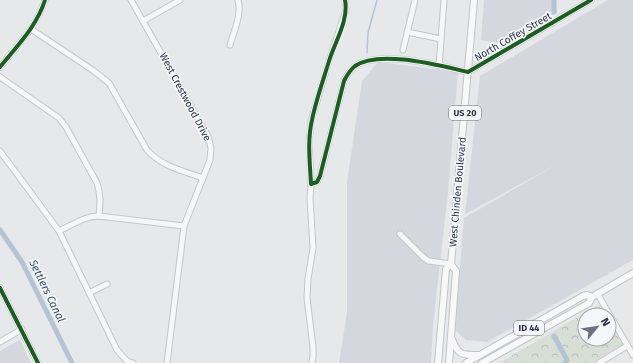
<svg xmlns="http://www.w3.org/2000/svg" width="633" height="363" font-family="'Fira Sans',sans-serif">
<defs>
<pattern id="forest-crowns" width="20" height="18" patternUnits="userSpaceOnUse"><rect width="20" height="18" fill="#d6ded6"/><path d="M2 6a3 3 0 1 1 6 0M12 15a3 3 0 1 1 6 0" fill="none" stroke="#b8bfb9"/></pattern>
</defs>
<rect width="100%" height="100%" fill="#e6e8ea"/>
<g fill="#d4d7dd">
<path d="M 484,0 L 555,0 L 557,12 L 503,44 L 481,40 Z"/>
<path d="M 608,0 L 633,0 L 633,260 L 487,342 L 466,340 L 455,330 L 464,218 L 561,162 L 465,214 L 480,76 Z"/>
<path d="M 378,62 L 458,72 L 448,192 L 433,324 L 431,363 L 339,363 L 347,313 L 347,182 L 362,81 Z"/>
<path d="M 20,340 L 31,363 L 0,363 L 0,351 Z"/>
</g>
<path fill="url(#forest-crowns)" d="M 599,305 L 605,315 L 585,315 L 585,339 L 609,339 L 609,322 L 623,345 L 595,363 L 499,363 Z"/>
<g fill="none" stroke-linecap="round" stroke-linejoin="round">
<path stroke="#b4c4d5" stroke-width="1.5" d="M 367,53 L 368,33 L 377,0"/>
<g stroke="#b4c4d5" stroke-width="5">
<path d="M 554,0 L 554,12"/>
<path d="M 0,230 L 22,262 L 72,363"/>
<path d="M 554,336 L 567,360 L 565,363"/>
</g>
<defs>
<g id="minor">
<path d="M 131,0 L 208,136 L 211,148 L 210,160 L 184,226 L 167,363"/>
<path d="M 143,21 L 180,0"/>
<path d="M 31,29 L 94,71 L 109,83 L 147,150 C 161,166 183,171 203,178"/>
<path d="M 407,32 L 441,39"/>
<path d="M 230,45 C 234,30 242,15 238,0"/>
<path d="M 403,50 L 415,0"/>
<path d="M 439,66 L 444,0"/>
<path d="M 0,67 C 17,46 37,26 45,0"/>
<path d="M 0,77 L 59,118 L 66,127 L 97,183 C 101,195 100,204 99,216"/>
<path d="M 0,151 L 59,231 L 117,350 L 127,361 L 133,363"/>
<path d="M 311,184 L 317,182 L 320,176 L 344,81 C 347,75 350,70 355,66 C 379,49 441,66 468,72 L 591,0"/>
<path d="M 59,231 C 72,225 85,216 99,216 L 184,226"/>
<path d="M 400,234 L 424,258 L 429,261 L 451,264"/>
<path d="M 0,288 L 38,363"/>
<path d="M 89,293 L 107,284"/>
<path d="M 597,293 L 633,355"/>
<path d="M 0,342 L 22,329"/>
<path d="M 312,363 L 313,357 L 313,347 L 307,298 L 308,279 L 313,248 L 310,197 L 311,184 L 309,143 L 311,121 L 329,61 L 346,10 L 345,0"/>
<path d="M 599,363 L 627,346"/>
</g>
<g id="major">
<path d="M 452,339 C 458,356 463,355 480,355"/>
<path d="M 438,363 L 446,269 L 451,264"/>
<path d="M 449,363 L 456,271 L 451,264 L 474,0"/>
<path d="M 466,363 L 583,296 L 587,295 L 592,297"/>
<path d="M 482,363 L 589,303 L 592,297 L 633,273"/>
</g>
</defs>
<use href="#minor" stroke="#c4c6c8" stroke-width="7"/>
<use href="#major" stroke="#c2c5c8" stroke-width="8"/>
<use href="#minor" stroke="#f5f6f7" stroke-width="5"/>
<use href="#major" stroke="#f8f8f8" stroke-width="6"/>
<defs>
<g id="cycleway">
<path d="M 345,0 C 349,20 335,42 329,61 C 323,81 316,100 312,120 C 307,141 310,163 311,184 L 317,182 L 320,176 L 344,81 C 347,75 350,70 355,66 C 379,49 441,66 468,72 L 591,0"/>
<path d="M 0,67 C 17,46 37,26 45,0"/>
<path d="M 0,288 L 38,363"/>
</g>
</defs>
<use href="#cycleway" stroke="#f4f6f9" stroke-width="6"/>
<use href="#cycleway" stroke="#1b5e20" stroke-width="4"/>
</g>
<g text-anchor="middle" dominant-baseline="central" stroke-width="3.5" stroke-linejoin="round" paint-order="stroke">
<g fill="#f4f6f9" stroke="#676e7b" stroke-width="1">
<rect x="449" y="106" width="32" height="14" rx="3"/>
<rect x="514" y="321" width="30" height="14" rx="3"/>
</g>
<g font-size="9" font-weight="bold" fill="#2b3445">
<text x="465" y="113">US 20</text>
<text x="529" y="328">ID 44</text>
</g>
<g font-size="10" fill="#2b3445" stroke="#f4f6f9">
<text transform="translate(513 37) rotate(-30)">North Coffey Street</text>
<text transform="translate(185 97) rotate(62)">West Crestwood Drive</text>
<text transform="translate(458 192) rotate(-85)">West Chinden Boulevard</text>
</g>
<g font-size="11" font-style="italic" fill="#34527a" stroke="#f4f6f9">
<text transform="translate(47 291) rotate(64)">Settlers Canal</text>
</g>
</g>
<g transform="translate(597 327) rotate(60)"><circle r="19" fill="#f4f6f9" stroke="#a4a8b1"/>
<path d="M0-3L7 15L0 10L-7 15Z" fill="#6c737f"/>
<text y="-6" font-size="11" font-weight="bold" text-anchor="middle" fill="#2b3445">N</text>
</g>
</svg>
